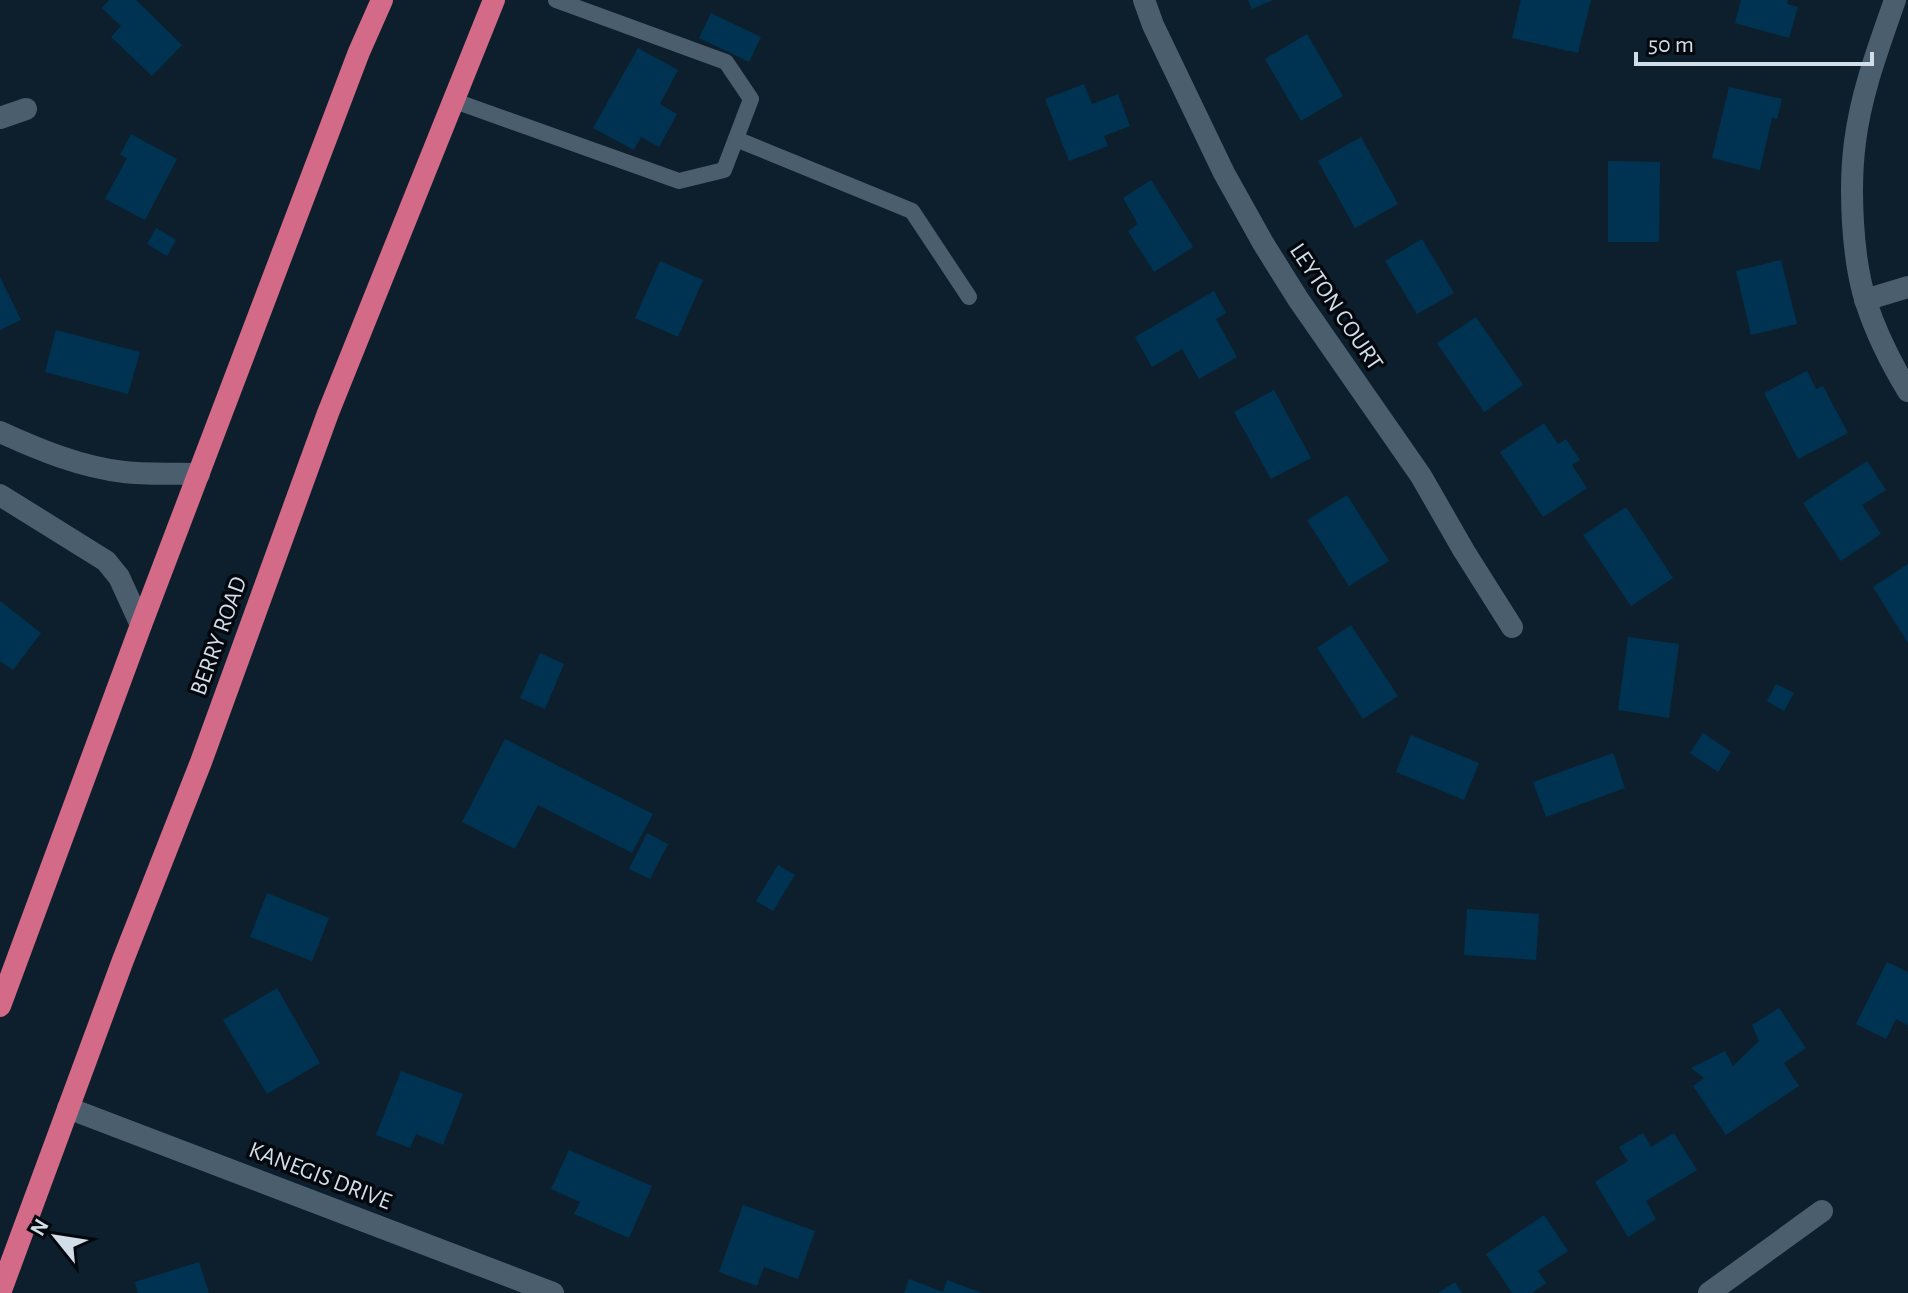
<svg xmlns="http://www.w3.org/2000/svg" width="1908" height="1293" font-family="'Alegreya Sans',sans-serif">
<rect width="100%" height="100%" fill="#0d1f2c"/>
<g fill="#003351">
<path d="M 109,0 L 136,0 L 182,45 L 152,76 L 111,37 L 121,26 L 102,8 Z"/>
<path d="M 1248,0 L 1273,0 L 1252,9 Z"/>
<path d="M 1521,0 L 1591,0 L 1578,53 L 1512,38 Z"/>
<path d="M 1741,0 L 1788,0 L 1787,4 L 1798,7 L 1789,38 L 1735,23 Z"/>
<path d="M 711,13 L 761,37 L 749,62 L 699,38 Z"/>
<path d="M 1307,34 L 1343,96 L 1301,121 L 1265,59 Z"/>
<path d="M 638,48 L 678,70 L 660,104 L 677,114 L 659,147 L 641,137 L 634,150 L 593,128 Z"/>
<path d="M 1084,84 L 1092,104 L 1118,94 L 1130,126 L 1104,136 L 1108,146 L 1069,161 L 1045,99 Z"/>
<path d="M 1729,87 L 1782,99 L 1777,119 L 1772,118 L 1760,170 L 1712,158 Z"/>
<path d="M 131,134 L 177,159 L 145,220 L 105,199 L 127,158 L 120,155 Z"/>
<path d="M 1361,137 L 1398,204 L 1355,228 L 1318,161 Z"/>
<path d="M 1608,161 L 1660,162 L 1659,242 L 1608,242 Z"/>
<path d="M 1151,180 L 1193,247 L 1154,272 L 1128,231 L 1138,224 L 1123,198 Z"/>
<path d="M 156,228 L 176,240 L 167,256 L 147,244 Z"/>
<path d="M 1422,239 L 1454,293 L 1417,314 L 1385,261 Z"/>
<path d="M 1781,260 L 1797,324 L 1751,335 L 1736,271 Z"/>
<path d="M 660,261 L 703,280 L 678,337 L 635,318 Z"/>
<path d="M 0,277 L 21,320 L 0,330 Z"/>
<path d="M 1214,291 L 1226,313 L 1216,319 L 1237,357 L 1199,379 L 1182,349 L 1152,367 L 1135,337 Z"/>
<path d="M 1476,317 L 1523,385 L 1484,412 L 1437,343 Z"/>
<path d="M 56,330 L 140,352 L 128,394 L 45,372 Z"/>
<path d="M 1807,371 L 1816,389 L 1823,386 L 1848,433 L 1798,459 L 1764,393 Z"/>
<path d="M 1274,390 L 1311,458 L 1271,479 L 1234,412 Z"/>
<path d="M 1544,423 L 1558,444 L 1566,439 L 1580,460 L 1572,465 L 1587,488 L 1543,517 L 1500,452 Z"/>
<path d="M 1867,461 L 1886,490 L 1862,505 L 1881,534 L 1841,561 L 1803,503 Z"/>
<path d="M 1347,495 L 1389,561 L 1349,586 L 1307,520 Z"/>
<path d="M 1626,507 L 1673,578 L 1631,606 L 1583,535 Z"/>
<path d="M 1908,564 L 1908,643 L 1873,587 Z"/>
<path d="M 0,601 L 41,633 L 13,670 L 0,661 Z"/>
<path d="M 1351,625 L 1398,696 L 1363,719 L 1317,648 Z"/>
<path d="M 1628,637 L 1679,644 L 1669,718 L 1618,710 Z"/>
<path d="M 540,653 L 564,664 L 545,709 L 520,698 Z"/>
<path d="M 1776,684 L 1794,693 L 1784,711 L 1767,701 Z"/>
<path d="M 1703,733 L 1731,752 L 1718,772 L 1690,753 Z"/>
<path d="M 1411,735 L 1479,763 L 1464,800 L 1396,772 Z"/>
<path d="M 505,739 L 653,814 L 632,853 L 538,805 L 515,849 L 462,822 Z"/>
<path d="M 1613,753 L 1625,788 L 1546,817 L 1533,782 Z"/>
<path d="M 647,833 L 668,844 L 650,879 L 629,869 Z"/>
<path d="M 778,865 L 795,875 L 773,911 L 756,901 Z"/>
<path d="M 267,893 L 329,918 L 312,961 L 250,937 Z"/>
<path d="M 1467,909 L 1539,914 L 1536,960 L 1464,955 Z"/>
<path d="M 1887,962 L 1908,972 L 1908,1025 L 1896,1019 L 1886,1039 L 1856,1024 Z"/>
<path d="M 277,988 L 320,1063 L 267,1094 L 223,1020 Z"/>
<path d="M 1779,1008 L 1806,1048 L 1784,1063 L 1799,1086 L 1726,1135 L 1693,1086 L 1704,1078 L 1691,1068 L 1725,1051 L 1733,1066 L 1759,1041 L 1752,1025 Z"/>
<path d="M 401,1071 L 463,1094 L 443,1145 L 416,1134 L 410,1148 L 376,1135 Z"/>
<path d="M 1643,1133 L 1651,1147 L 1674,1133 L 1697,1170 L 1646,1201 L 1656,1219 L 1628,1237 L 1595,1182 L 1628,1161 L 1619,1147 Z"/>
<path d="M 569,1150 L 652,1186 L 629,1238 L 574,1214 L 580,1202 L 551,1189 Z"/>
<path d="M 743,1205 L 815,1231 L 798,1279 L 764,1267 L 757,1286 L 719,1272 Z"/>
<path d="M 1544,1215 L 1568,1251 L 1538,1271 L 1546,1283 L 1532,1293 L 1512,1293 L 1486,1254 Z"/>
<path d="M 199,1262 L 209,1293 L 138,1293 L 135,1282 Z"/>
<path d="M 909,1279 L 943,1292 L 947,1280 L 982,1293 L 904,1293 Z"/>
<path d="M 1455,1282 L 1462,1293 L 1438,1293 Z"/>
</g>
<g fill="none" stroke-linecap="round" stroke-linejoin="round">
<g stroke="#4a5e6d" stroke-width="16">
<path d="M 452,100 L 679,181 L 724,170 L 751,99 L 726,62 L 556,0"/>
<path d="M 736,139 L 912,211 L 969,297"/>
</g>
<g stroke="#4a5e6d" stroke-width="22">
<path d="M 1144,0 L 1153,25 L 1224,173 L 1263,243 L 1298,299 L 1421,476 L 1464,551 L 1512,627"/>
<path d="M 1895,0 C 1879,46 1861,93 1855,142 C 1849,187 1852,259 1866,302 C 1876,333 1891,363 1908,391"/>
<path d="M 0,118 L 26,109"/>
<path d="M 1865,300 L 1908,287"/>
<path d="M 0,432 C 39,450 81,467 124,472 C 149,475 174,473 199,474"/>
<path d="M 0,495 L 106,561 L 119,577 L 141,625"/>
<path d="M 68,1108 L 553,1293"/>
<path d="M 1709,1293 L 1822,1211"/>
</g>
<g stroke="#d36a88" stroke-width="22">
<path d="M 0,1006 L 141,625 L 359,52 L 382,0"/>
<path d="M 0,1293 L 123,960 L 201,762 L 328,413 L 494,0"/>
</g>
</g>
<g text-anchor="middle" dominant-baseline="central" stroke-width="7" stroke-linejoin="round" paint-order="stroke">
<g font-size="24" fill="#d2dee7" stroke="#03080e">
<text transform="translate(1336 307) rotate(56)">LEYTON COURT</text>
<text transform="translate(219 636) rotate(-70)">BERRY ROAD</text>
<text transform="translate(320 1176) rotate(21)">KANEGIS DRIVE</text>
</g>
</g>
<g transform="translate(56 1237) rotate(300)" stroke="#03080e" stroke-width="6" paint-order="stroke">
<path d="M0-6L14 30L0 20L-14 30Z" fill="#d2dee7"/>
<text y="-12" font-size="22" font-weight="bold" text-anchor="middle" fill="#d2dee7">N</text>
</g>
<path d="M1636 52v12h236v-12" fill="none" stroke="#d2dee7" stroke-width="4"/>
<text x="1648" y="52" font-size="24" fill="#d2dee7" stroke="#03080e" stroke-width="6" paint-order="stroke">50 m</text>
</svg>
